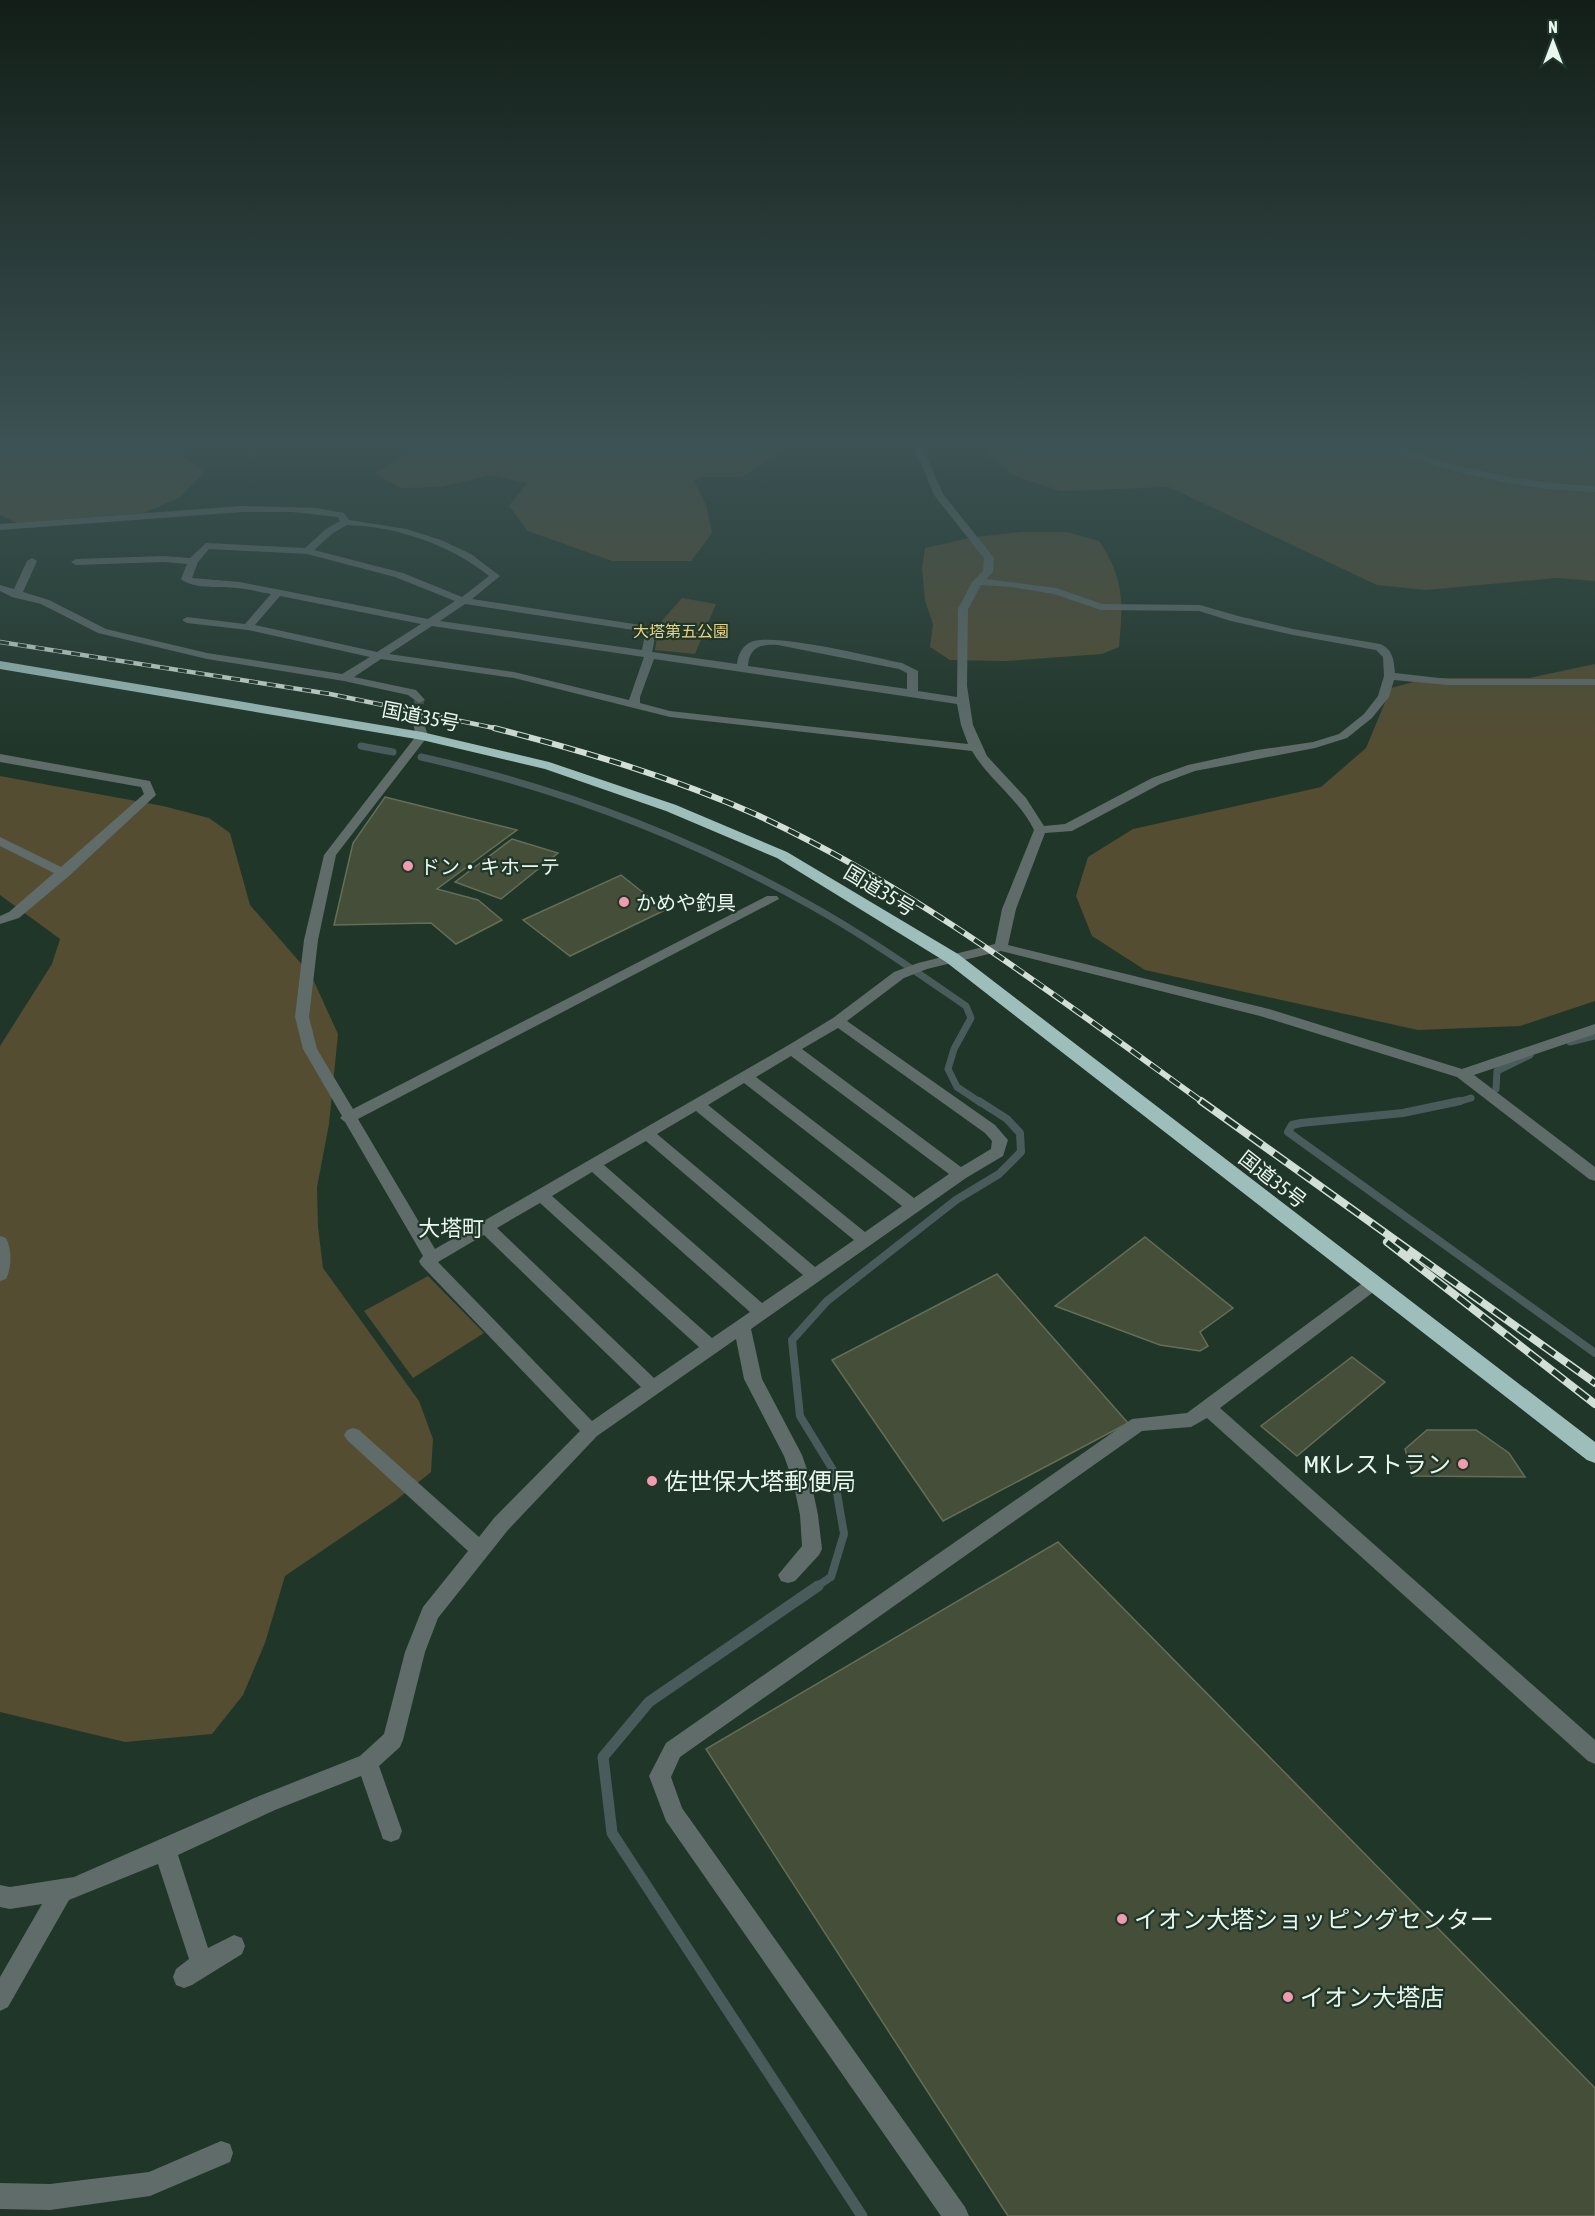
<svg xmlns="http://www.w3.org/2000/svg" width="1595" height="2216" font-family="'Asap Condensed','Noto Sans JP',sans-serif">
<rect width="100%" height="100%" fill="#203629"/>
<g fill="#544d31">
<path d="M 37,441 L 213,441 L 163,444 L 205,471 L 180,497 L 144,513 L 17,523 L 0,515 L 0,450 L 19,449 Z"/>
<path d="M 413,441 L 791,441 L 794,443 L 741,477 L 703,477 L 694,481 L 706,505 L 712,533 L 691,561 L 612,561 L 528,531 L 509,506 L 527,483 L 491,475 L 440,487 L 401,488 L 374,473 L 417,450 L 417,442 Z"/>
<path d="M 984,441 L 1595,441 L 1595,581 L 1557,578 L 1426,590 L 1377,585 L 1169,487 L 1060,491 L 1015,476 L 991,456 Z"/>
<path d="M 1022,532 L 1067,532 L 1099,541 C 1125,580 1123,603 1119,647 L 1102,654 L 1006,661 L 950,660 L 930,647 L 933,624 L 925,601 L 922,568 L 925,548 L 974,537 Z"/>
<path d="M 682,598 L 716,604 L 695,654 L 655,650 L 659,624 Z"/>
<path d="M 1595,664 L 1595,1001 L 1520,1026 L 1418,1030 L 1145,970 L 1092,936 L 1076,896 L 1088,857 L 1133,829 L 1321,787 L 1366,748 L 1391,688 L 1429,678 L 1529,678 Z"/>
<path d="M 0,776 L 163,806 L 209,818 L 230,833 L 250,905 L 311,975 L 338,1034 L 329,1124 L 317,1187 L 318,1227 L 323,1268 L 419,1401 L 433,1439 L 431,1472 L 395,1501 L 285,1576 L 265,1643 L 243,1695 L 212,1734 L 125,1742 L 0,1712 L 0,1046 L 52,964 L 60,939 L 0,895 Z"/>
<path d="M 428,1276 L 484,1333 L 413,1378 L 364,1311 Z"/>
</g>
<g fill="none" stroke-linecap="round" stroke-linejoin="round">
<g stroke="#4a5b5c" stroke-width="7">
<path d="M 361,746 L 393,752"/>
<path d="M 421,757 C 556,787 689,837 810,905 C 864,935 915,971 966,1006 L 971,1018 L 954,1049 L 948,1069 L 957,1087 L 981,1103"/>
<path d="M 1570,1042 L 1595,1036"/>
<path d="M 1496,1089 L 1497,1071 L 1530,1055"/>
<path d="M 1454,1103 L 1471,1098"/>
</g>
<g stroke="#4a5b5c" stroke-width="8">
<path d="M 1460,1101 L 1403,1113 L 1301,1123 L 1292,1125 L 1288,1132 L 1595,1353"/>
<path d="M 816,1587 L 831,1577 L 844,1534 L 833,1470 L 800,1416 L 792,1340 L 827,1301 L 956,1200 L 999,1174 L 1021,1152 L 1020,1133 L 1007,1119 L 979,1101"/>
</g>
<path stroke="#4a5b5c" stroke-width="11" d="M 818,1586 L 649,1702 L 603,1757 L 612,1833 L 862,2216"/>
</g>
<g fill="#444e39" stroke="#646e57" stroke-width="1.5">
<path d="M 385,797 L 517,830 L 437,889 L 478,900 L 502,920 L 456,944 L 431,923 L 334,925 L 353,843 Z"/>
<path d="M 512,839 L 558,853 L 501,899 L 455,882 Z"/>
<path d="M 621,875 L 665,910 L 570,956 L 523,920 Z"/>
<path d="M 1145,1237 L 1233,1308 L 1200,1332 L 1208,1346 L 1200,1351 L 1160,1345 L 1055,1306 Z"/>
<path d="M 997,1274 L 1128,1423 L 943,1521 L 832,1360 Z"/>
<path d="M 1352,1357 L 1385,1382 L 1297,1456 L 1261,1426 Z"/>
<path d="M 1427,1430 L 1476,1430 L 1509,1453 L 1525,1477 L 1413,1476 L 1405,1449 Z"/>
<path d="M 1058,1542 L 1595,2088 L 1595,2216 L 1008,2216 L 706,1749 Z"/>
</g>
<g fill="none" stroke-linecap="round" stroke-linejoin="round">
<path stroke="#3e5347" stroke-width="10" stroke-dasharray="10 5" stroke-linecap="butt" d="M 418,719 L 419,700"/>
<g fill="#5f6c6a" fill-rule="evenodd">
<path d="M 912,441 L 920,441 L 943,494 L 994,558 L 993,572 L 986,579 L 1056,588 L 1102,604 L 1200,605 L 1238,616 L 1293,629 L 1380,644 C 1393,649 1394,661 1395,673 L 1448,679 L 1595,679 L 1595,685 L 1448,685 L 1394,680 L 1389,697 L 1372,718 L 1347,738 L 1315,748 L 1195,771 L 1160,784 L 1072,831 L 1045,833 L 1016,909 L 1008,945 L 1269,1009 L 1462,1069 L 1595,1024 L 1595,1034 L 1474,1075 L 1595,1167 L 1595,1181 L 1589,1179 L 1457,1077 L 1260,1016 L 1001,951 L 927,969 L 904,978 L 847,1021 L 995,1125 L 1008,1140 L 1003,1156 L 966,1178 L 751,1329 L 762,1379 L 802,1455 L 811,1481 L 818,1515 L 822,1549 L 819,1555 L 795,1581 L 788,1583 L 781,1581 L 778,1575 L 802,1546 L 800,1515 L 793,1481 L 784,1456 L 744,1379 L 736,1339 L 597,1436 L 508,1530 L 438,1618 L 425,1652 L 403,1740 L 400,1747 L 379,1766 L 402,1831 L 399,1839 L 391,1842 L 383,1839 L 361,1776 L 275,1810 L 178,1855 L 208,1948 L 234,1935 L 242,1938 L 245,1946 L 242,1954 L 192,1985 L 184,1988 L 176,1985 L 173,1977 L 176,1969 L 189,1959 L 158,1864 L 69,1900 L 8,2007 L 0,2011 L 0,1977 L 42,1904 L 10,1909 L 0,1907 L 0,1885 L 10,1887 L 74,1877 L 259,1796 L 360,1756 L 384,1734 L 405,1652 L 423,1607 L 468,1551 L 347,1440 L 344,1435 L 347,1430 L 353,1428 L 359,1430 L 479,1537 L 494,1518 L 580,1431 L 421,1265 L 419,1261 L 423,1256 L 345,1122 L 340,1118 L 342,1116 L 303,1049 L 295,1017 L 304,940 L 324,855 L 416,736 L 412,719 L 414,717 L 422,717 L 428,736 L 336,855 L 318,940 L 309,1017 L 317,1049 L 353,1109 L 767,896 L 777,896 L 779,899 L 358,1119 L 435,1249 L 787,1046 L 833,1018 L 894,972 L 918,963 L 995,944 L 1002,909 L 1034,830 C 1019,799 989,780 972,751 L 670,717 L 514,678 L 381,659 L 354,677 L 416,690 L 425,700 L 419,703 L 408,695 L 344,681 L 207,659 L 98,633 L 41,604 L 12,597 L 0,591 L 0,585 L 14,589 L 27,561 L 32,558 L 37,561 L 23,592 L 49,600 L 106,629 L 207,653 L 342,674 L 370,657 L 248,630 L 187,623 L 182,620 L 187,617 L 245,624 L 271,594 C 260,592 248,589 237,588 C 220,586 195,590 181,579 L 187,564 L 164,562 L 76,565 L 71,562 L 76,559 L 164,556 L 190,558 L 206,543 L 305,548 L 326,529 L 340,521 L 338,517 L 292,512 L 242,512 L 0,530 L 0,524 L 242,506 L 316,508 L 344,513 L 349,520 L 406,529 L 441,540 L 471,554 L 500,576 L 472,599 L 647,626 L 656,633 L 652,652 L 737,664 C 738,655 742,646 751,642 C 773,632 873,657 902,663 L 918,671 L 918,691 L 957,697 L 958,609 L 972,582 L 983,571 L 984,558 L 934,495 ZM 347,525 C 396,526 451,545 489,576 L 462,597 L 403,573 L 314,550 L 333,533 ZM 209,549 L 307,554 L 395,577 L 455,601 L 428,619 L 240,582 L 192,578 L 198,562 ZM 981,585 L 1012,587 L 1054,594 L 1101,610 L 1199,611 L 1231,621 L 1293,635 L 1376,650 L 1383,657 L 1384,676 L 1378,696 L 1364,714 L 1339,734 L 1313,742 L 1257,750 L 1188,765 L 1152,778 L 1065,824 L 1044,826 L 1026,798 L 987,756 L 973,725 L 967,686 L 968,609 ZM 280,596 L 421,624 L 377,652 L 255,625 ZM 465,604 L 640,631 L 645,634 L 642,650 L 440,621 ZM 432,626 L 644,657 L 629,700 L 514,672 L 389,654 ZM 778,645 L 899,669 L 907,673 L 907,689 L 748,666 C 749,647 761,644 778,645 ZM 654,659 L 957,704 L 961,725 L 968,744 L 670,711 L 640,703 L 640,697 ZM 838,1028 L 985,1133 L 992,1141 L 991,1149 L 961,1167 L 802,1049 ZM 791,1056 L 949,1174 L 914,1198 L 756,1077 ZM 744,1083 L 902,1206 L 865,1232 L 708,1105 ZM 696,1111 L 854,1240 L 815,1267 L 657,1134 ZM 646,1141 L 803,1275 L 762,1303 L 604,1165 ZM 592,1172 L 750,1312 L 712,1338 L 552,1196 ZM 540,1203 L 699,1347 L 654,1378 L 497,1228 ZM 484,1235 L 641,1387 L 592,1421 L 438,1262 Z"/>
<path d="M 1368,441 L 1380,441 C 1451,466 1520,484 1595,486 L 1595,492 C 1531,490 1471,478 1410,457 C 1397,453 1378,449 1368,441 Z"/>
<path d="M 0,754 L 150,781 L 156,795 L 69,876 L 19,918 L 0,924 L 0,916 L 9,912 L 54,873 L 0,846 L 0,837 L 61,867 L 144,794 L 141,787 L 0,762 Z"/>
<path d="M 0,1236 L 6,1238 C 12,1250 12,1267 6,1279 L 0,1281 Z"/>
<path d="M 1374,1277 L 1380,1279 L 1382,1283 L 1380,1287 L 1220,1408 L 1595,1740 L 1595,1764 L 1588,1761 L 1207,1418 L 1191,1427 L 1142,1431 L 680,1757 L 671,1777 L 682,1808 L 965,2207 L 969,2216 L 941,2216 L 666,1821 L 649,1776 L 666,1743 L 1132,1419 L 1187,1413 L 1368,1279 Z"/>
<path d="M 221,2141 L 230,2144 L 233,2153 L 230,2162 L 150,2196 L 50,2210 L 0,2209 L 0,2183 L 50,2184 L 149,2172 Z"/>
</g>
<path fill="#9dbebb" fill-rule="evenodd" d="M 0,661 L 422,732 L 549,762 L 676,805 L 787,852 L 958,954 L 1595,1442 L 1595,1463 L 1587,1460 L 946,962 L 777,858 L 666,811 L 545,769 L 422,740 L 0,669 Z"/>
<defs>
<path id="rail-far2" d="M 0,642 L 330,694 L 499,729"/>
<path id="rail-far1" d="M 494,728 C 583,751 672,777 757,815 C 919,890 1059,999 1204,1103"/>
<g id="rail">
<path d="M 1201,1101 L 1595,1383"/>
<path d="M 1387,1242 L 1595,1404"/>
</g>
</defs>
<use href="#rail-far2" stroke="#d1dfd7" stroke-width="4.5"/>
<use href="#rail-far1" stroke="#d1dfd7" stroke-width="6"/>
<use href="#rail" stroke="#d1dfd7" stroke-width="8"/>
<use href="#rail-far2" stroke="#203629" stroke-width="3" stroke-dasharray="9" stroke-linecap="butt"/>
<use href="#rail-far1" stroke="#203629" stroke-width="4" stroke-dasharray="12" stroke-linecap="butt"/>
<use href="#rail" stroke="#203629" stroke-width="5" stroke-dasharray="15" stroke-linecap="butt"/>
</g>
<linearGradient id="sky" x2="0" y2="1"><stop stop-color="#121e17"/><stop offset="0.59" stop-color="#3c5254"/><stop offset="1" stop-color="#3c5254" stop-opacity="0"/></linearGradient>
<rect width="1595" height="751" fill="url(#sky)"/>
<g fill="#f29aae" stroke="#203629" stroke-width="2">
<circle cx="408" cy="866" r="6"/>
<circle cx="624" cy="902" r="6"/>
<circle cx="1463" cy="1464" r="6"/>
<circle cx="652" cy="1481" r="6"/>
<circle cx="1122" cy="1919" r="6"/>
<circle cx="1288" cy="1997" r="6"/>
</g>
<g text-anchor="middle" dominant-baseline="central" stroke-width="4.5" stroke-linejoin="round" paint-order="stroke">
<g font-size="16" fill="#e5d386" stroke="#203629">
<text x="681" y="631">大塔第五公園</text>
</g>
<g font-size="20" fill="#eaf7ef" stroke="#203629">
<text transform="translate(421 716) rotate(11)">国道35号</text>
<text transform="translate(880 890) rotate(31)">国道35号</text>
<text transform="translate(1273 1179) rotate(38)">国道35号</text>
</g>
<g font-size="20" fill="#eaf7ef" stroke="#203629" text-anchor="start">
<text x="420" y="866">ドン・キホーテ</text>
<text x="636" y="902">かめや釣具</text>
</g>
<g font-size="22" fill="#eaf7ef" stroke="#203629">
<text x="451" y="1228">大塔町</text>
</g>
<g font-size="24" fill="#eaf7ef" stroke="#203629" text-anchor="start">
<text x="1451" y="1464" text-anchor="end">MKレストラン</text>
<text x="664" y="1481">佐世保大塔郵便局</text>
<text x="1134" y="1919">イオン大塔ショッピングセンター</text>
<text x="1300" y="1997">イオン大塔店</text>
</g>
</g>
<g transform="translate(1553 42)" stroke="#203629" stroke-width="4.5" paint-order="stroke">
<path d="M0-4.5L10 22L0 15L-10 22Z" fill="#eaf7ef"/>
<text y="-9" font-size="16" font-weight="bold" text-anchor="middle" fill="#eaf7ef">N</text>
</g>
</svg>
